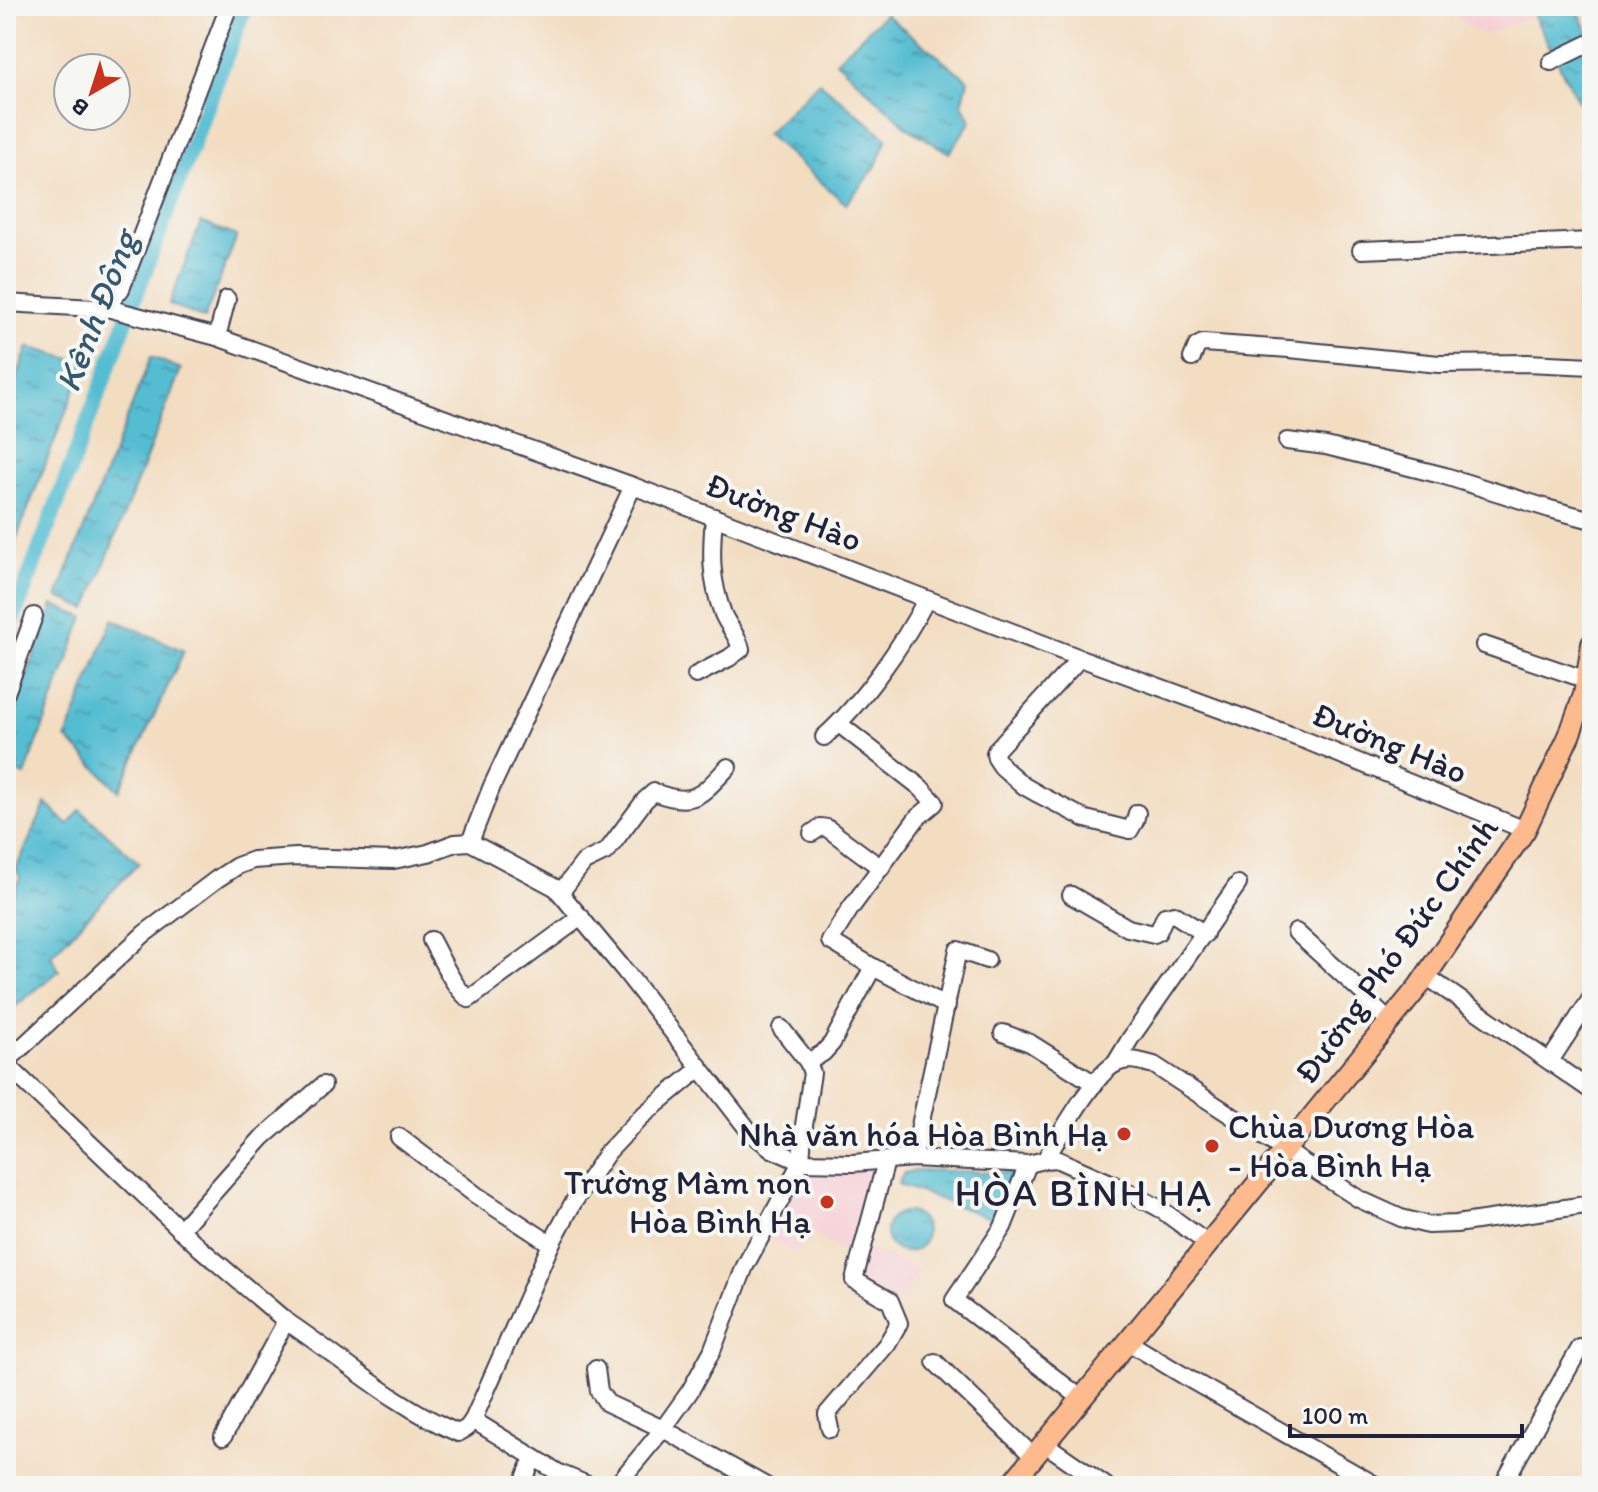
<svg xmlns="http://www.w3.org/2000/svg" width="1598" height="1492" font-family="Itim,sans-serif">
<defs>
<pattern id="water-ripples" width="26" height="14" patternUnits="userSpaceOnUse" patternTransform="scale(2)"><rect width="26" height="14" fill="#55bdd2"/><path d="M2 4q2-2 4 0t4 0M15 11q2-2 4 0t4 0" fill="none" stroke="#4699ac"/></pattern>
</defs>
<rect width="100%" height="100%" fill="#f6f6f2"/>
<filter id="ink" filterUnits="userSpaceOnUse"><feTurbulence type="fractalNoise" baseFrequency=".0125" numOctaves="2"/><feDisplacementMap in="SourceGraphic" scale="16" xChannelSelector="R" yChannelSelector="G"/><feConvolveMatrix kernelMatrix="1 2 1 2 8 2 1 2 1" color-interpolation-filters="sRGB"/></filter>
<filter id="wash" filterUnits="userSpaceOnUse"><feTurbulence type="fractalNoise" baseFrequency=".006" numOctaves="4" result="noise"/><feDisplacementMap in="SourceGraphic" scale="32" xChannelSelector="R" yChannelSelector="G"/><feGaussianBlur stdDeviation="1.8" result="paint"/><feColorMatrix in="noise" values="0 0 0 0 0 0 0 0 0 0 0 0 0 0 0 0 0 1.4 0 .05"/><feComposite in="paint" operator="in"/></filter>
<g filter="url(#wash)">
<rect width="100%" height="100%" fill="#f3ddc1"/>
<g fill="#f7cfd5">
<path d="M 1450,6 L 1525,6 L 1531,17 L 1484,35 L 1465,26 Z"/>
<path d="M 881,1162 L 861,1245 L 920,1269 L 899,1305 L 859,1279 L 863,1262 L 815,1236 L 795,1253 L 765,1236 L 803,1167 Z"/>
</g>
<g fill="url(#water-ripples)" stroke="#3c7086" stroke-width="2">
<path d="M 1529,6 L 1576,6 L 1592,41 L 1592,100 L 1579,103 Z"/>
<path d="M 885,14 L 968,80 L 962,104 L 971,121 L 949,153 L 908,128 L 836,61 Z"/>
<path d="M 819,82 L 887,138 L 876,166 L 846,204 L 766,134 Z"/>
<path d="M 201,222 L 237,236 L 204,319 L 169,304 Z"/>
<path d="M 28,347 L 85,363 L 6,565 L 6,407 Z"/>
<path d="M 151,357 L 181,369 L 87,609 L 57,597 Z"/>
<path d="M 53,605 L 84,617 L 25,775 L 6,768 L 6,731 Z"/>
<path d="M 113,619 L 184,651 L 119,791 L 66,738 Z"/>
<path d="M 46,803 L 68,825 L 80,810 L 139,863 L 51,955 L 59,971 L 11,1010 L 6,1006 L 6,912 L 20,877 L 16,869 Z"/>
<path d="M 917,1170 L 1019,1173 L 1000,1222 L 898,1184 L 904,1173 Z"/>
<circle cx="906" cy="1232" r="20"/>
</g>
<g fill="none" stroke-linecap="round" stroke-linejoin="round">
<path stroke="#55bdd2" stroke-width="16" d="M 6,638 L 245,6"/>
</g>
</g>
<g filter="url(#ink)">
<g fill="none" stroke-linecap="round" stroke-linejoin="round">
<defs>
<g id="minor">
<path d="M 1551,62 L 1592,42"/>
<path d="M 1361,250 L 1592,241"/>
<path d="M 6,303 L 111,309 L 217,337 L 633,486 L 1080,658 L 1307,741 L 1525,830"/>
<path d="M 104,309 L 121,289 L 229,6"/>
<path d="M 217,337 L 227,299"/>
<path d="M 1192,358 L 1197,346 L 1203,343 L 1289,349 L 1439,364 L 1527,363 L 1592,366"/>
<path d="M 1287,441 L 1326,446 L 1445,476 L 1550,509 L 1592,520"/>
<path d="M 1484,645 L 1587,680"/>
<path d="M 1080,658 L 997,749 L 995,753 L 996,758 L 1002,767 L 1024,786 L 1038,794 L 1086,819 L 1130,830 L 1135,821 L 1137,813"/>
<path d="M 696,675 L 729,658 L 741,649 C 738,636 728,626 723,614 C 710,579 711,553 714,517"/>
<path d="M 6,693 L 34,616"/>
<path d="M 839,724 L 920,787 L 935,803 L 917,818 L 850,909 L 830,941 L 873,967 L 947,1006"/>
<path d="M 824,737 C 862,703 903,645 926,600"/>
<path d="M 812,833 L 821,827 L 827,828 L 881,868"/>
<path d="M 470,842 L 492,786 L 633,486"/>
<path d="M 560,893 L 584,862 L 607,851 L 645,800 L 654,792 C 694,808 701,795 728,767"/>
<path d="M 1071,895 L 1128,928 L 1154,934 L 1158,932 L 1165,916 L 1174,914 L 1205,934"/>
<path d="M 1296,932 L 1364,994 L 1375,1008 L 1390,1022"/>
<path d="M 431,940 C 440,956 454,989 469,999 L 581,917"/>
<path d="M 1426,976 L 1592,1091"/>
<path d="M 1003,1033 L 1030,1043 L 1095,1084"/>
<path d="M 1550,1061 L 1592,997"/>
<path d="M 6,1062 L 144,934 L 217,879 L 237,866 L 253,860 L 296,857 L 394,860 L 428,853 L 455,843 L 470,842 L 556,888 L 625,971 L 750,1132 L 772,1149 L 801,1162 L 853,1163 L 913,1158 L 1028,1164 L 1045,1160 C 1059,1137 1094,1073 1117,1063 C 1130,1057 1141,1062 1154,1065 L 1359,1199 L 1401,1218 L 1428,1225 L 1456,1224 L 1592,1204"/>
<path d="M 808,1062 L 823,1053 L 832,1043 L 873,967"/>
<path d="M 6,1064 L 201,1249 L 286,1321"/>
<path d="M 1115,1064 L 1130,1039 L 1238,884"/>
<path d="M 399,1137 L 476,1195 L 551,1244"/>
<path d="M 913,1158 L 958,950 L 987,960"/>
<path d="M 1045,1160 L 1056,1159 L 1115,1185 L 1159,1208 L 1208,1244"/>
<path d="M 1028,1164 L 1003,1227 L 954,1300 L 1082,1399"/>
<path d="M 180,1230 L 262,1138 L 323,1085"/>
<path d="M 1128,1342 L 1191,1380 L 1377,1486"/>
<path d="M 935,1362 L 1034,1457"/>
<path d="M 596,1369 L 599,1391 L 607,1403 L 663,1429 L 766,1486"/>
<path d="M 473,1420 L 559,1473 L 590,1486"/>
<path d="M 830,1429 L 827,1414 L 887,1344 L 899,1323 L 890,1301 L 854,1280 L 886,1161"/>
<path d="M 223,1437 L 286,1321 C 343,1359 395,1406 458,1433 L 467,1428 L 473,1420 L 551,1244 L 573,1203 L 607,1153 L 641,1117 L 699,1069"/>
<path d="M 1045,1444 L 1106,1486"/>
<path d="M 522,1486 L 533,1458"/>
<path d="M 612,1486 L 620,1481 L 663,1429 L 690,1391 L 712,1351 L 745,1266 L 801,1162 L 803,1132 L 812,1073 L 808,1062 L 781,1028"/>
<path d="M 1502,1486 L 1580,1348"/>
</g>
<path id="major" d="M 1010,1486 L 1419,986 L 1525,830 L 1569,736 L 1584,695 L 1592,644"/>
</defs>
<use href="#minor" stroke="#413e4f" stroke-width="20"/>
<use href="#major" stroke="#413e4f" stroke-width="24"/>
<use href="#minor" stroke="#fff" stroke-width="16"/>
<use href="#major" stroke="#fcba8d" stroke-width="20"/>
</g>
</g>
<g fill="#c8321e" stroke="#f6f6f2" stroke-width="3">
<circle cx="1124" cy="1134" r="8"/>
<circle cx="1212" cy="1146" r="8"/>
<circle cx="827" cy="1202" r="8"/>
</g>
<g text-anchor="middle" dominant-baseline="central" stroke-width="8" stroke-linejoin="round" paint-order="stroke">
<g font-size="34" fill="#22223b" stroke="#f6f6f2">
<text transform="translate(784 512) rotate(21)">Đường Hào</text>
<text transform="translate(1390 743) rotate(22)">Đường Hào</text>
<text transform="translate(1396 950) rotate(-54)">Đường Phó Đức Chính</text>
</g>
<g font-size="34" fill="#22223b" stroke="#f6f6f2" text-anchor="end">
<text x="1228" y="1126" text-anchor="start">Chùa Dương Hòa<tspan x="1228" dy="39">- Hòa Bình Hạ</tspan></text>
<text x="1108" y="1134">Nhà văn hóa Hòa Bình Hạ</text>
<text x="811" y="1182">Trường Màm non<tspan x="811" dy="39">Hòa Bình Hạ</tspan></text>
</g>
<g font-size="36" font-style="italic" fill="#345870" stroke="#f6f6f2">
<text transform="translate(96 311) rotate(-69)">Kênh Đông</text>
</g>
<g font-size="38" letter-spacing="2" fill="#22223b" stroke="#f6f6f2">
<text x="1084" y="1193">HÒA BÌNH HẠ</text>
</g>
</g>
<rect width="1598" height="1492" fill="none" stroke="#f6f6f2" stroke-width="32"/>
<g transform="translate(92 92) rotate(219)"><circle r="38" fill="#f6f6f2" stroke="#a1a1a9" stroke-width="2"/>
<path d="M0-6L14 30L0 20L-14 30Z" fill="#c8321e"/>
<text y="-12" font-size="22" font-weight="bold" text-anchor="middle" fill="#22223b">B</text>
</g>
<path d="M1290 1424v12h232v-12" fill="none" stroke="#22223b" stroke-width="4"/>
<text x="1302" y="1424" font-size="24" fill="#22223b" stroke="#f6f6f2" stroke-width="6" paint-order="stroke">100 m</text>
</svg>
